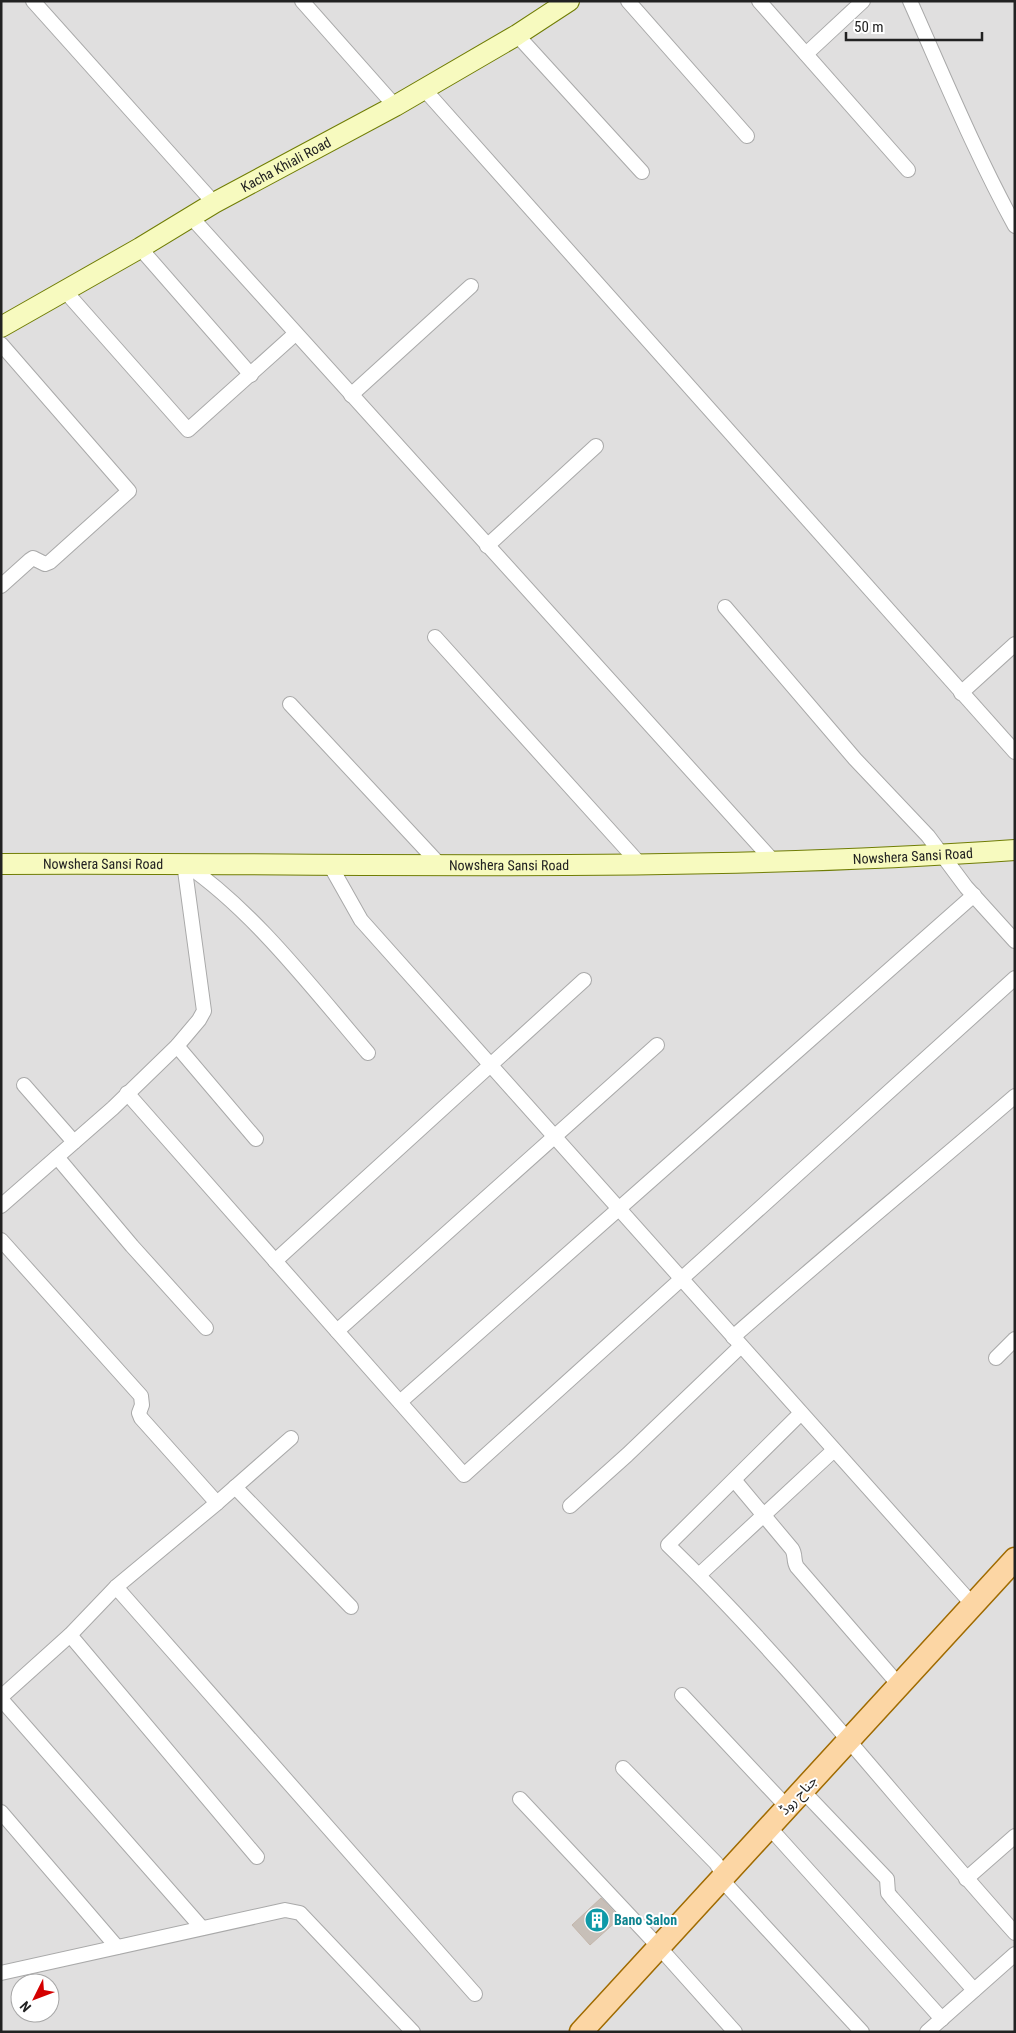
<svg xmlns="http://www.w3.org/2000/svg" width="1016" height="2033" font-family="'Roboto Condensed','Noto Sans Arabic',sans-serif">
<rect width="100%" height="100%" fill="#f2efe9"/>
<path fill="#e0dfdf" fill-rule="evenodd" d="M 1,1 L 1015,1 L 1015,2032 L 1,2032 ZM 20,1983 L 50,1983 L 50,2013 L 20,2013 Z"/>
<path fill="#c7bfb8" stroke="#c4b6ab" d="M 601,1898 L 620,1918 L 590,1945 L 572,1925 Z"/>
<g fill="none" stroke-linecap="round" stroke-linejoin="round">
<defs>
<g id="street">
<path d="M 33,1 L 214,203"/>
<path d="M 302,1 L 395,106"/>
<path d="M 628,1 L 747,136"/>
<path d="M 759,1 L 908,170"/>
<path d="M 910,1 C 944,77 975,153 1015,226"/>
<path d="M 517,35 L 642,172"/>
<path d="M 806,54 L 863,1"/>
<path d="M 424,89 L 1015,752"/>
<path d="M 192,218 L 774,862"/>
<path d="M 140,248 L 251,375"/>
<path d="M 65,291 L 188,430 L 295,334"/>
<path d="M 1,344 L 129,491 L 50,562 L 45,564 L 33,558 L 30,560 L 1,586"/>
<path d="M 351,395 L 471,286"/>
<path d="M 487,546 L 596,446"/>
<path d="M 725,607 L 855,759 L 928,836 L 966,887 L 1015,941"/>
<path d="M 435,637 L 639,863"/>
<path d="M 961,693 L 1015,644"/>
<path d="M 290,704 L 440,865"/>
<path d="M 185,864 C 254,911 313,989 368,1053"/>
<path d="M 330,865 L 361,920 L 973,1605"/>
<path d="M 177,1046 L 256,1139"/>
<path d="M 24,1085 L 74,1142"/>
<path d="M 127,1093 L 464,1475 L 1015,978"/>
<path d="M 57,1157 L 132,1246 L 206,1328"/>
<path d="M 1,1206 L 113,1108 L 177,1046 L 199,1020 L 204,1011 L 184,863"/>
<path d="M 1,1240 L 141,1396 L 142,1405 L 139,1413 L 141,1418 L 217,1503"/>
<path d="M 275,1261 L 584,980"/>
<path d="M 337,1331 L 657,1045"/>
<path d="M 733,1337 C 826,1255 921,1177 1015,1096"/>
<path d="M 996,1358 L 1015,1339"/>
<path d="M 400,1402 L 974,895"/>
<path d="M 801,1413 L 668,1545 C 792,1665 899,1804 1015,1933"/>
<path d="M 735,1481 L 792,1549 C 796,1555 793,1561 797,1567 L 899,1685"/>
<path d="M 235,1487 L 351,1607"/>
<path d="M 570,1506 L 627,1455 L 741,1346"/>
<path d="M 699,1575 L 834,1450"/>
<path d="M 116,1587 L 475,1994"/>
<path d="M 70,1635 L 257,1857"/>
<path d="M 682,1695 L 787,1807"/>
<path d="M 1,1697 L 70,1635 L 116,1587 L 217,1503 L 291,1438"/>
<path d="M 1,1699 L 202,1928"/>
<path d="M 623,1768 L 716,1863 L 721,1871 L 721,1879 L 862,2032"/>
<path d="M 802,1790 L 887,1879 L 888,1893 L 892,1898 L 974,1990"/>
<path d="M 520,1799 L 659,1947 L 735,2032"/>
<path d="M 1,1812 L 117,1947"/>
<path d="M 769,1827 L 942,2019"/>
<path d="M 966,1879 L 1015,1836"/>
<path d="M 1,1973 L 285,1910 L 300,1913 L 413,2032"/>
<path d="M 927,2032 L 1015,1954"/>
</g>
<g id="secondary">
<path id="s1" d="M 1,327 L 140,248 L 214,203 L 395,106 L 517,35 L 569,1"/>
<path id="s2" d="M 1,864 C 339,862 678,874 1015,850"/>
</g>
<path id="primary" d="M 581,2032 L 1015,1559"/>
</defs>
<use href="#street" stroke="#a9a9a9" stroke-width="16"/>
<use href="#secondary" stroke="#707d05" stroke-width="22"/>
<use href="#primary" stroke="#a06b00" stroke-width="25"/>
<use href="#street" stroke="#fff" stroke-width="14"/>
<use href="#secondary" stroke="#f7fabf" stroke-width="20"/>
<use href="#primary" stroke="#fcd6a4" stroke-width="22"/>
</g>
<defs>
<symbol id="building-disc" viewBox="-11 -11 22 22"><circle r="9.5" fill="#0f9aa8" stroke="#fff"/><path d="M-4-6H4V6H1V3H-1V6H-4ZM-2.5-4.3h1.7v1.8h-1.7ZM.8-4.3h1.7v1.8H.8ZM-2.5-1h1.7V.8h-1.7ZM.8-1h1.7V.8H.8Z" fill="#fff"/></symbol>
</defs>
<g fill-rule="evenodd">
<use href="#building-disc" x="583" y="1906" width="28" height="28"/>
</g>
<g text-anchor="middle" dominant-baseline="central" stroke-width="4" stroke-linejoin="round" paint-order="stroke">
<g font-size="14" fill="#222" stroke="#fff">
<text stroke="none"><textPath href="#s1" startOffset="328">Kacha Khiali Road</textPath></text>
<text stroke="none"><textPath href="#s2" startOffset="912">Nowshera Sansi Road</textPath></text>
<text stroke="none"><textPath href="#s2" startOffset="102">Nowshera Sansi Road</textPath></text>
<text stroke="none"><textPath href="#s2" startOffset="508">Nowshera Sansi Road</textPath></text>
<text transform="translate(798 1795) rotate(-47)">جناح روڈ</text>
</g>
<g font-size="14" font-weight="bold" fill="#0d838f" stroke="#fff" text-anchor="start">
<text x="614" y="1920">Bano Salon</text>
</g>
</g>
<rect width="1016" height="2033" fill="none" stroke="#222222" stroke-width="5"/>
<g transform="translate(35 1998) rotate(228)"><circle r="24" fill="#ffffff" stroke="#a7a7a7"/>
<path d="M0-4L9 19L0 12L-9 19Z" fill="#d40000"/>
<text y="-8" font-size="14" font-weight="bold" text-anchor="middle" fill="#222222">N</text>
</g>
<path d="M846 32v8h136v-8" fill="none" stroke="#222222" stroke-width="2.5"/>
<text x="854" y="32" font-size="15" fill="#222222" stroke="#ffffff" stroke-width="4" paint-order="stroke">50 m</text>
</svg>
